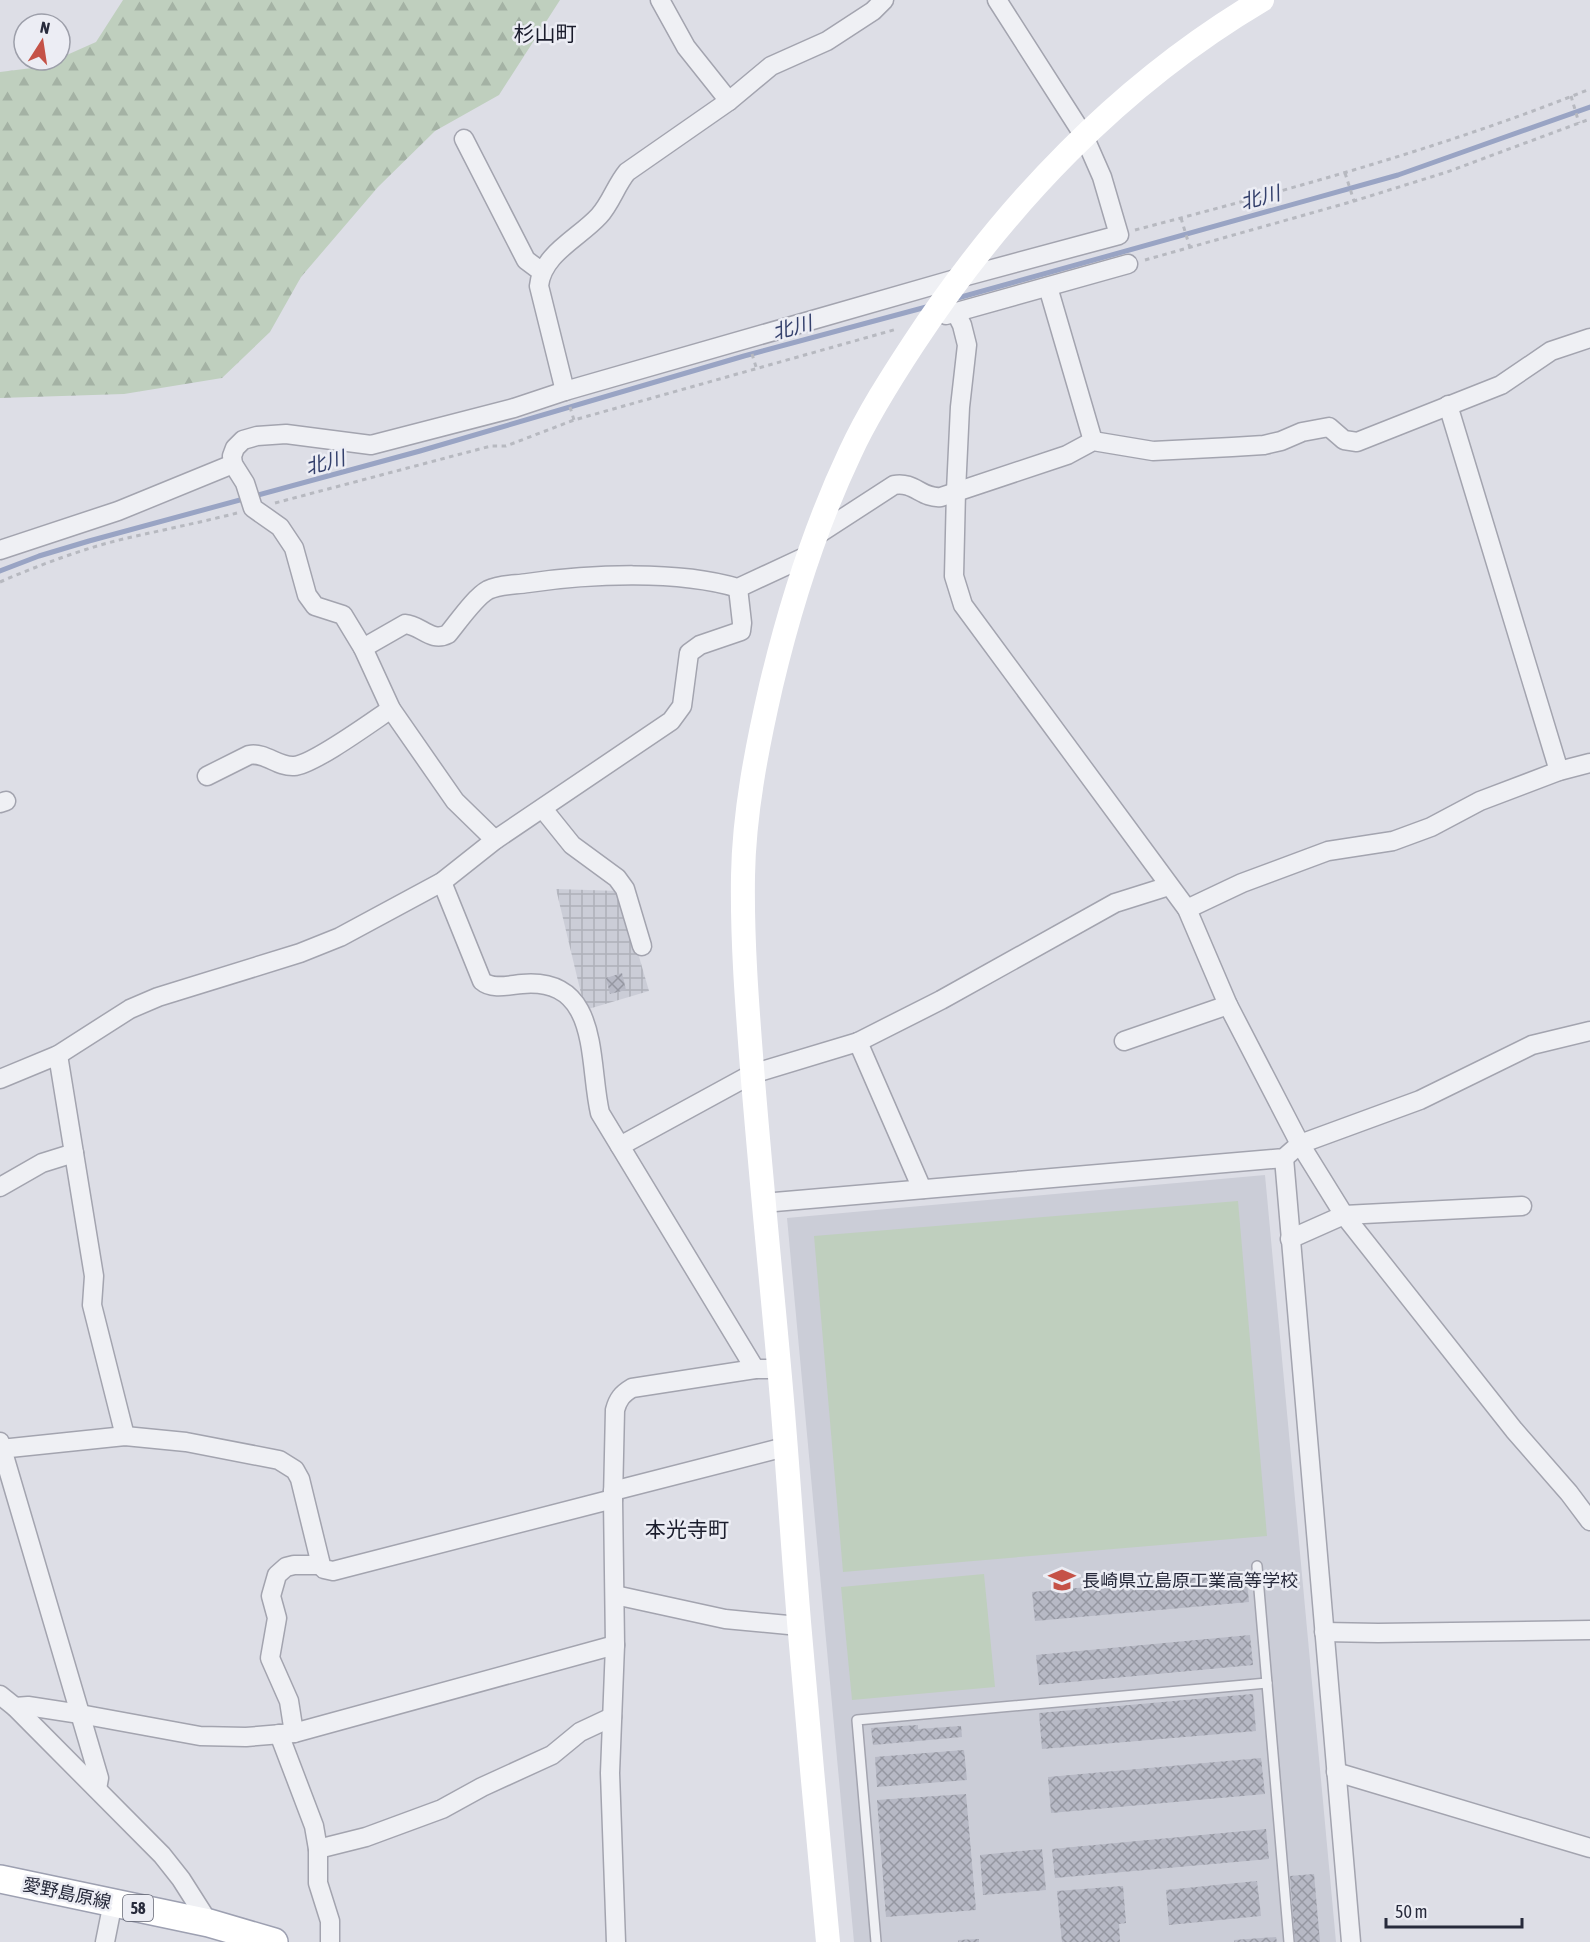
<svg xmlns="http://www.w3.org/2000/svg" width="1590" height="1942" font-family="'Asap Condensed','Noto Sans JP',sans-serif">
<defs>
<pattern id="industrial-grid" width="8" height="8" patternUnits="userSpaceOnUse" patternTransform="scale(1.5)"><rect width="8" height="8" fill="#cbcdd7"/><path d="M0 4h8M4 0v8" fill="none" stroke="#aeb0b9"/></pattern>
<pattern id="forest-firs" width="22" height="20" patternUnits="userSpaceOnUse" patternTransform="scale(1.5)"><rect width="22" height="20" fill="#bfcfbe"/><path d="M5 1l3.5 6h-7zM16 11l3.5 6h-7z" fill="#a4b2a4"/></pattern>
<pattern id="building-cross-hatch" width="8" height="8" patternUnits="userSpaceOnUse" patternTransform="scale(1.5)"><rect width="8" height="8" fill="#b7b9c5"/><path d="M0 0l8 8M0 8l8-8" fill="none" stroke="#9597a1"/></pattern>
</defs>
<rect width="100%" height="100%" fill="#dddee6"/>
<path fill="#cbcdd7" d="M 1265,1175 L 1336,1942 L 854,1942 L 787,1218 Z"/>
<path fill="url(#industrial-grid)" d="M 556,889 L 620,891 L 649,991 L 585,1010 Z"/>
<path fill="url(#forest-firs)" d="M 123,0 L 560,0 L 499,95 L 435,131 L 378,187 L 301,277 L 270,332 L 222,378 L 124,394 L 0,398 L 0,72 L 40,67 L 60,60 L 60,58 L 96,42 Z"/>
<g fill="#bfcfbe">
<path d="M 1238,1201 L 1267,1536 L 843,1572 L 814,1236 Z"/>
<path d="M 984,1574 L 995,1687 L 852,1700 L 841,1587 Z"/>
</g>
<g fill="none" stroke-linecap="round" stroke-linejoin="round">
<g stroke="#99a4c4" stroke-width="5">
<path d="M 954,299 L 1398,175 L 1590,107"/>
<path d="M 0,571 L 39,556 L 89,541 L 420,451 L 744,356 L 930,306"/>
</g>
</g>
<g fill="url(#building-cross-hatch)">
<path d="M 622,973 L 626,990 L 610,994 L 606,978 Z"/>
<path d="M 1246,1573 L 1249,1602 L 1035,1621 L 1032,1592 Z"/>
<path d="M 1250,1635 L 1253,1665 L 1039,1685 L 1036,1655 Z"/>
<path d="M 1253,1694 L 1256,1731 L 1042,1749 L 1039,1713 Z"/>
<path d="M 918,1725 L 918,1729 L 961,1726 L 962,1737 L 873,1745 L 871,1728 Z"/>
<path d="M 964,1750 L 967,1780 L 877,1787 L 875,1757 Z"/>
<path d="M 1261,1758 L 1265,1794 L 1051,1813 L 1048,1777 Z"/>
<path d="M 966,1794 L 976,1910 L 886,1917 L 877,1800 Z"/>
<path d="M 1266,1829 L 1269,1859 L 1055,1878 L 1052,1849 Z"/>
<path d="M 1042,1849 L 1046,1890 L 983,1895 L 980,1855 Z"/>
<path d="M 1314,1874 L 1320,1942 L 1295,1942 L 1290,1876 Z"/>
<path d="M 1257,1881 L 1261,1916 L 1169,1925 L 1166,1890 Z"/>
<path d="M 1123,1886 L 1126,1923 L 1119,1924 L 1120,1942 L 1062,1942 L 1057,1891 Z"/>
<path d="M 1276,1937 L 1277,1942 L 1234,1942 L 1234,1940 Z"/>
<path d="M 979,1939 L 979,1942 L 958,1942 L 958,1940 Z"/>
</g>
<g fill="none" stroke-linecap="round" stroke-linejoin="round">
<defs>
<g id="lane">
<path d="M 1257,1566 L 1289,1942"/>
<path d="M 876,1942 L 857,1720 L 1267,1683"/>
</g>
<g id="street">
<path d="M 660,0 L 686,47 L 729,101"/>
<path d="M 464,139 L 526,260 L 542,272"/>
<path d="M 1048,287 L 1093,441"/>
<path d="M 956,313 L 962,325 L 967,345 L 960,407 L 956,491 L 954,576 L 963,605 L 1187,909 L 1228,1005 L 1300,1144 L 1344,1215 L 1514,1430 L 1569,1493 L 1590,1521"/>
<path d="M 946,315 L 1128,264"/>
<path d="M 565,391 L 539,286 C 542,254 579,238 599,216 C 611,203 616,185 627,172 L 729,101 L 771,66 L 827,41 L 873,11 L 884,0"/>
<path d="M 1448,405 L 1559,771"/>
<path d="M 817,535 L 894,485 C 914,481 922,499 941,497 L 1067,455 L 1093,441 L 1153,451 L 1232,447 L 1264,445 L 1281,441 L 1302,432 L 1329,427 L 1344,440 L 1357,442 L 1501,385 L 1551,351 L 1590,338"/>
<path d="M 0,550 L 118,511 L 233,464"/>
<path d="M 363,648 L 405,624 C 421,625 431,643 448,634 C 458,622 475,597 488,590 C 500,584 516,585 528,583 C 590,574 678,570 738,588 L 809,555"/>
<path d="M 207,776 L 249,755 C 266,752 277,767 294,766 C 313,765 373,721 391,709"/>
<path d="M 0,803 L 6,801"/>
<path d="M 543,809 L 572,845 L 617,878 L 625,889 L 642,946"/>
<path d="M 495,840 L 455,801 L 391,709 L 363,648 L 343,615 L 315,606 L 307,595 L 294,548 L 280,527 L 253,508 L 245,483 L 233,464 L 232,456 L 235,448 L 243,440 L 257,436 L 286,434 L 371,445 L 514,408 L 565,391 L 959,278 L 1119,235 L 1102,177 L 1084,136 L 997,0"/>
<path d="M 442,882 L 482,981 C 492,990 510,985 522,984 C 601,977 588,1062 600,1113 L 755,1369"/>
<path d="M 1187,909 L 1242,883 L 1328,851 L 1393,841 L 1431,827 L 1480,801 L 1559,771 L 1590,763"/>
<path d="M 1124,1041 L 1228,1005"/>
<path d="M 858,1042 L 922,1189"/>
<path d="M 58,1055 L 94,1276 L 92,1305 L 125,1436"/>
<path d="M 0,1079 L 58,1055 L 130,1009 L 158,997 L 300,953 L 340,937 L 442,882 L 495,840 L 671,721 L 682,706 L 689,653 L 700,645 L 741,631 L 742,623 L 738,588"/>
<path d="M 620,1146 L 752,1074 L 858,1042 L 941,1000 L 1115,903 L 1169,886"/>
<path d="M 1284,1158 L 1351,1942"/>
<path d="M 0,1187 L 42,1163 L 74,1153"/>
<path d="M 763,1203 L 1284,1158 L 1300,1144 L 1420,1100 L 1532,1045 L 1590,1031"/>
<path d="M 1290,1239 L 1344,1215 L 1522,1206"/>
<path d="M 0,1442 L 99,1778 L 97,1789"/>
<path d="M 0,1449 L 125,1436 L 186,1442 L 279,1460 L 295,1470 L 300,1479 L 321,1565 L 324,1569 L 333,1571 L 613,1499"/>
<path d="M 613,1491 L 785,1447"/>
<path d="M 615,1595 L 725,1619 L 799,1626"/>
<path d="M 1324,1632 L 1378,1633 L 1590,1630"/>
<path d="M 0,1695 L 15,1707 L 162,1855 L 181,1879 L 209,1923"/>
<path d="M 15,1707 L 28,1706 L 80,1714 L 200,1736 L 246,1737 L 294,1733 L 615,1645"/>
<path d="M 294,1733 L 289,1701 L 270,1658 L 277,1618 L 271,1596 L 277,1575 L 286,1567 L 294,1565 L 321,1565"/>
<path d="M 279,1734 L 314,1826 L 318,1849 L 318,1883 L 330,1921 L 330,1942"/>
<path d="M 1336,1772 L 1590,1848"/>
<path d="M 318,1849 L 366,1837 L 442,1809 L 482,1787 L 552,1755 L 580,1732 L 612,1717"/>
<path d="M 105,1942 L 113,1902"/>
<path d="M 616,1942 L 610,1773 L 615,1645 L 613,1499 L 615,1410 C 618,1399 622,1394 632,1388 L 755,1369 L 780,1369"/>
</g>
<path id="primary" d="M 0,1879 L 209,1923 L 274,1942"/>
</defs>
<use href="#lane" stroke="#a3a4af" stroke-width="12"/>
<use href="#street" stroke="#a3a4af" stroke-width="21"/>
<use href="#primary" stroke="#9da0b1" stroke-width="30"/>
<g stroke="#b7b9c0" stroke-width="3" stroke-dasharray="4.5 4.5" stroke-linecap="butt">
<path d="M 1571,96 L 1579,123"/>
<path d="M 1345,173 L 1354,201"/>
<path d="M 1181,218 L 1190,248"/>
<path d="M 1135,230 C 1288,190 1443,148 1590,89"/>
<path d="M 1145,260 L 1354,201 L 1447,172 L 1590,119"/>
<path d="M 752,354 L 757,370"/>
<path d="M 570,407 L 574,420"/>
<path d="M 275,503 L 491,446 L 506,446 L 574,420 L 897,329"/>
<path d="M 0,582 C 39,565 90,546 132,537 C 167,529 202,522 237,513"/>
</g>
<use href="#lane" stroke="#eff0f4" stroke-width="9"/>
<use href="#street" stroke="#eff0f4" stroke-width="18"/>
<path stroke="#fff" stroke-width="24" d="M 828,1942 C 818,1835 808,1729 799,1622 C 792,1537 787,1452 779,1366 C 770,1267 760,1168 752,1068 C 747,1004 742,940 743,876 C 744,813 757,747 771,686 C 790,606 815,527 850,453 C 868,414 891,378 914,343 C 1004,206 1120,84 1262,0"/>
<use href="#primary" stroke="#fff" stroke-width="27"/>
</g>
<defs>
<symbol id="school-bare" viewBox="-9 -9 18 18"><path d="M0-5L7-2L0 1L-7-2ZM-4 1L0 2.5L4 1V4Q0 6-4 4Z" fill="#c55247" stroke="#ecedf4" stroke-width="2.5" paint-order="stroke"/></symbol>
</defs>
<g fill-rule="evenodd">
<use href="#school-bare" x="1043" y="1561" width="38" height="38"/>
</g>
<g text-anchor="middle" dominant-baseline="central" stroke-width="5" stroke-linejoin="round" paint-order="stroke">
<rect fill="#ecedf4" stroke="#626472" stroke-width="1.5" x="123" y="1895" width="30" height="26" rx="4.5"/>
<g font-size="16" font-weight="bold" fill="#272a3b">
<text x="138" y="1908">58</text>
</g>
<g font-size="18" fill="#272a3b" stroke="#ecedf4" text-anchor="start">
<text x="1082" y="1580">長崎県立島原工業高等学校</text>
</g>
<g font-size="18" fill="#272a3b" stroke="#ecedf4">
<text transform="translate(67 1893) rotate(12)">愛野島原線</text>
</g>
<g font-size="20" font-style="italic" fill="#34406c" stroke="#ecedf4">
<text transform="translate(1260 197) rotate(-15)">北川</text>
<text transform="translate(792 327) rotate(-15)">北川</text>
<text transform="translate(325 462) rotate(-15)">北川</text>
</g>
<g font-size="21" fill="#1a1c2c" stroke="#ecedf4">
<text x="545" y="33">杉山町</text>
<text x="687" y="1529">本光寺町</text>
</g>
</g>
<g transform="translate(42 42) rotate(12)"><circle r="28" fill="#ecedf4" stroke="#9d9faa" stroke-width="1.5"/>
<path d="M0-4.5L10 22L0 15L-10 22Z" fill="#c55247"/>
<text y="-9" font-size="16" font-weight="bold" text-anchor="middle" fill="#272a3b">N</text>
</g>
<path d="M1386 1918v9h136v-9" fill="none" stroke="#272a3b" stroke-width="3"/>
<text x="1395" y="1918" font-size="18" fill="#272a3b" stroke="#ecedf4" stroke-width="4.5" paint-order="stroke">50 m</text>
</svg>
